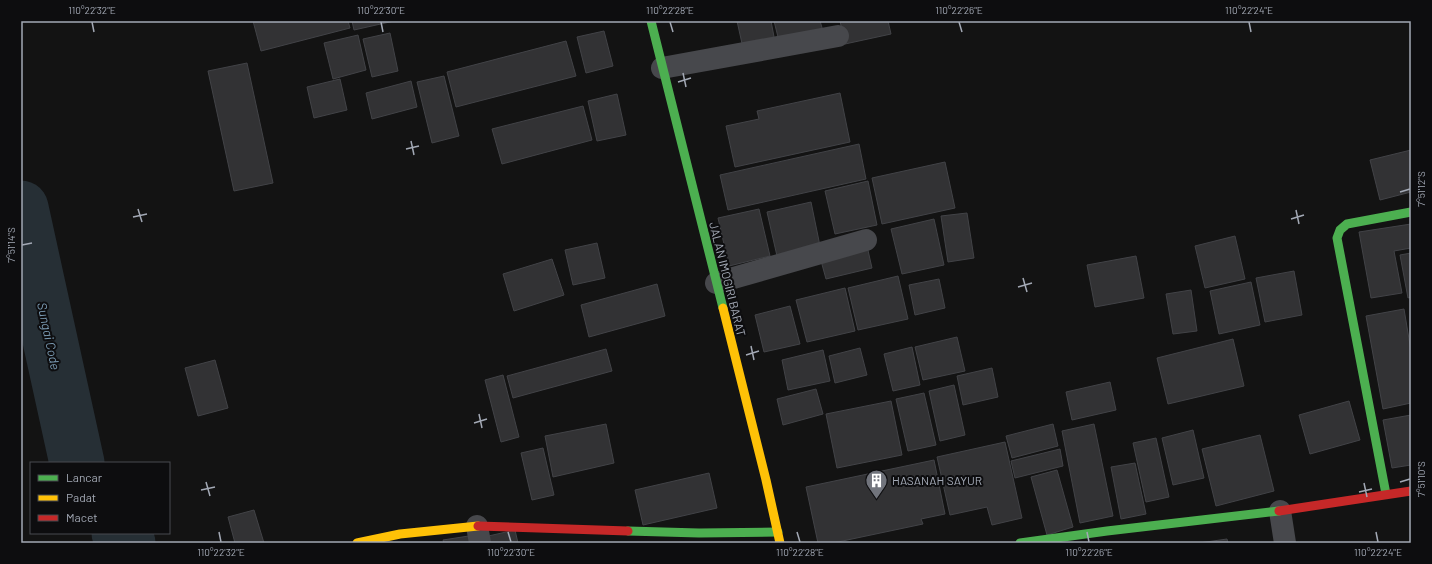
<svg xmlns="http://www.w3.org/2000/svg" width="1432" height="564" font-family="Barlow,sans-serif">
<rect width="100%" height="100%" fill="#131313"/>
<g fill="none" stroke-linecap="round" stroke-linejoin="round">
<g stroke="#262f35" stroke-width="55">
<path d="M 21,208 L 77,463"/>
<path d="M 119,533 L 128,543"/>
</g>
</g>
<g fill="#323234" stroke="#424347">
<path d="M 253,21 L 348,21 L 350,28 L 261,51 Z"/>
<path d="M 352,21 L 394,21 L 354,30 Z"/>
<path d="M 737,21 L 771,21 L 775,42 L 743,48 Z"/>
<path d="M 774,21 L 820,21 L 823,31 L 779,41 Z"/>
<path d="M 840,21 L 888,21 L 891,34 L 845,44 Z"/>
<path d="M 604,31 L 613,66 L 586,73 L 577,37 Z"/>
<path d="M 390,33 L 398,71 L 372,77 L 363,39 Z"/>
<path d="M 358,35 L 366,70 L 333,79 L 324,43 Z"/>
<path d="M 566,41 L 576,76 L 456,107 L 447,72 Z"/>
<path d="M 247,63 L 273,183 L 234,191 L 208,71 Z"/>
<path d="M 444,76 L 459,136 L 432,143 L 417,82 Z"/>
<path d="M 340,79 L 347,110 L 314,118 L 307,87 Z"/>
<path d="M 411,81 L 417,107 L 372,119 L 366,93 Z"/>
<path d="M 840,93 L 850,142 L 735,167 L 726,126 L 759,119 L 757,111 Z"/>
<path d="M 617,94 L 626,135 L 597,141 L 588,101 Z"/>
<path d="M 583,106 L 592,140 L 502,164 L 492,129 Z"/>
<path d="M 859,144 L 866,179 L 728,210 L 720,175 Z"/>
<path d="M 1411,150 L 1411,192 L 1380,200 L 1370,160 Z"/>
<path d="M 945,162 L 955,208 L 882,224 L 872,178 Z"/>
<path d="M 868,181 L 877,225 L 835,234 L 825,191 Z"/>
<path d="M 811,202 L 820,246 L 777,256 L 767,212 Z"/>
<path d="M 759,209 L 770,256 L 729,266 L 718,218 Z"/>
<path d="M 967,213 L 974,258 L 948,262 L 941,216 Z"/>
<path d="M 934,219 L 944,265 L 902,274 L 891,229 Z"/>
<path d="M 1411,224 L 1411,248 L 1394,251 L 1402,293 L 1371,298 L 1359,232 Z"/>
<path d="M 1235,236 L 1245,279 L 1205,288 L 1195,246 Z"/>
<path d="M 597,243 L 605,278 L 573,285 L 565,250 Z"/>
<path d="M 867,246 L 872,268 L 826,279 L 820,257 Z"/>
<path d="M 1411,253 L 1411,297 L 1408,298 L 1400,255 Z"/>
<path d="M 1136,256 L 1144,298 L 1095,307 L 1087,265 Z"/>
<path d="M 552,259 L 564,295 L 514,311 L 503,274 Z"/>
<path d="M 1294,271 L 1302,315 L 1265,322 L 1256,278 Z"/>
<path d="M 898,276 L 908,319 L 858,330 L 848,288 Z"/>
<path d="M 939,279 L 945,308 L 915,315 L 909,285 Z"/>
<path d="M 1251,282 L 1260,325 L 1219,334 L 1210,291 Z"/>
<path d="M 657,284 L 665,316 L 589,337 L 581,305 Z"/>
<path d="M 845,288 L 855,331 L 807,342 L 796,300 Z"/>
<path d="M 1191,290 L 1197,331 L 1173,334 L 1166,294 Z"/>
<path d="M 790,306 L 800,344 L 764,352 L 755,315 Z"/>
<path d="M 1404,309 L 1411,351 L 1411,403 L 1383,409 L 1366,316 Z"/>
<path d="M 957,337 L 965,371 L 923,380 L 915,347 Z"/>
<path d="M 1233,339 L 1244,386 L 1168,404 L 1157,358 Z"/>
<path d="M 912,347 L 920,385 L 893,391 L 884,354 Z"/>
<path d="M 860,348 L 867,375 L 835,383 L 829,356 Z"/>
<path d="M 606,349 L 612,371 L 513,398 L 507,376 Z"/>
<path d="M 823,350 L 830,381 L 788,390 L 782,360 Z"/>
<path d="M 215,360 L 228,408 L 198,416 L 185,368 Z"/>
<path d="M 992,368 L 998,397 L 963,405 L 957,376 Z"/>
<path d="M 503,375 L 519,437 L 501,442 L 485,380 Z"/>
<path d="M 1110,382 L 1116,410 L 1072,420 L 1066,392 Z"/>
<path d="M 954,385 L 965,435 L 940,441 L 929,391 Z"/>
<path d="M 816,389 L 823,414 L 783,425 L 777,399 Z"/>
<path d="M 924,393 L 936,445 L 908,451 L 896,399 Z"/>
<path d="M 891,401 L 902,455 L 837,468 L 826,414 Z"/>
<path d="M 1349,401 L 1360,440 L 1310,454 L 1299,415 Z"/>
<path d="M 1411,415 L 1411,465 L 1392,468 L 1383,420 Z"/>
<path d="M 606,424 L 614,463 L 553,477 L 545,436 Z"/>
<path d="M 1053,424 L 1058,446 L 1012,458 L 1006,436 Z"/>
<path d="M 1094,424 L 1113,516 L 1080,523 L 1062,431 Z"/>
<path d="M 1193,430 L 1204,478 L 1173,485 L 1162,438 Z"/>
<path d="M 1260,435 L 1274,491 L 1216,506 L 1202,449 Z"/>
<path d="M 1156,438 L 1169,497 L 1146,502 L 1133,443 Z"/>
<path d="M 1005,442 L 1022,518 L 992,525 L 987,507 L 950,515 L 937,457 Z"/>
<path d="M 543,448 L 554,495 L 532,500 L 521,453 Z"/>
<path d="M 1060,449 L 1063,466 L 1015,478 L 1011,461 Z"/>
<path d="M 934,460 L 945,514 L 921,519 L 923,524 L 833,543 L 818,543 L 806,487 Z"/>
<path d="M 1135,463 L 1146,514 L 1121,519 L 1111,467 Z"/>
<path d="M 1057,470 L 1073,527 L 1047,535 L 1031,477 Z"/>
<path d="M 709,473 L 717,508 L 643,525 L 635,490 Z"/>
<path d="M 254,510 L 264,543 L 235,543 L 228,517 Z"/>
<path d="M 515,530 L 518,543 L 485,543 L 484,537 Z"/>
<path d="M 475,535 L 476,543 L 444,543 L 443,540 Z"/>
<path d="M 1227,539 L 1228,543 L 1199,543 Z"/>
</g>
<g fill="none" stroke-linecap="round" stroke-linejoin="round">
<g stroke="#47484c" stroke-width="22">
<path d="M 662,68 L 838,36"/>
<path d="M 716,283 L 866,240"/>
<path d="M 1280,511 L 1285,543"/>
<path d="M 477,526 L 480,543"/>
</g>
<g stroke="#4caf50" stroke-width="9">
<path d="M 651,21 L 723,308"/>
<path d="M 1386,494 L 1337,238 L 1340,230 L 1347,224 L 1411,212"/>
<path d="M 628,531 L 699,533 L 778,532"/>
<path d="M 1020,543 L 1107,531 L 1279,511"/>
</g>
<g stroke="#ffc107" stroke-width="9">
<path d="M 723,308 L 766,480 L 780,543"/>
<path d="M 357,543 L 400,534 L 478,526"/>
</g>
<g stroke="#c62828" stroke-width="9">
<path d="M 1279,511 L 1411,491"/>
<path d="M 478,526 L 628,531"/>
</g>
</g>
<path fill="none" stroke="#a3a9b5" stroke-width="1.5" d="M 92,22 L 94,32M 381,22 L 383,32M 670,22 L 673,32M 959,22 L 962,32M 1249,22 L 1251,32M 683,73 L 686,87M 678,82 L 691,78M 411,141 L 414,155M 406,149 L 419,146M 1400,192 L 1410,189M 138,209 L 142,222M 1296,210 L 1299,224M 133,217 L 147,214M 1291,219 L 1304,215M 22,245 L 32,243M 1023,278 L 1027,292M 1018,287 L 1032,283M 751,346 L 754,360M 746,355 L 759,351M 479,414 L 482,428M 474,423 L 487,419M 206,482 L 210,496M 1400,482 L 1410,479M 1364,483 L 1367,497M 201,490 L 215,487M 1359,492 L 1372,489M 219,532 L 221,542M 508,532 L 511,542M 797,532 L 800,542M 1087,532 L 1089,542M 1376,532 L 1378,542"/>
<defs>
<symbol id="building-pin" viewBox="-11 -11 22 30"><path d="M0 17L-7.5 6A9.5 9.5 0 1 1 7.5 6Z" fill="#71747c" stroke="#0d0d0f"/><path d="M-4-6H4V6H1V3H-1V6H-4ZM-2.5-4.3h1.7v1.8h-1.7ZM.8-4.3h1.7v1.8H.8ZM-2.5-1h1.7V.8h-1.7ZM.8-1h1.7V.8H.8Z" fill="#fff"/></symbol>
</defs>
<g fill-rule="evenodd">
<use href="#building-pin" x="864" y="468" width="25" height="34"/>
</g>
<g text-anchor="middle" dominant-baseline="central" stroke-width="4" stroke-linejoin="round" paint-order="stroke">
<g font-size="12" fill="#a3a9b5" stroke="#0d0d0f">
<text transform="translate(728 279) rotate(76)">JALAN IMOGIRI BARAT</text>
</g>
<g font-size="12" fill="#a3a9b5" stroke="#0d0d0f" text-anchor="start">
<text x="892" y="480">HASANAH SAYUR</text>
</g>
<g font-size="13" font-style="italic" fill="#7999b1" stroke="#0d0d0f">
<text transform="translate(49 336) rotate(78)">Sungai Code</text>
</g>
</g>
<rect width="1432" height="564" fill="none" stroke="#0d0d0f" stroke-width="44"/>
<rect x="30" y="462" width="140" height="72" fill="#0d0d0f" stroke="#494b51"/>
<rect x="38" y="475" width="20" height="6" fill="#4caf50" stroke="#494b51"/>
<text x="66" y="482" font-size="12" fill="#a3a9b5">Lancar</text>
<rect x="38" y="495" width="20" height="6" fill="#ffc107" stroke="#494b51"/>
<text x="66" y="502" font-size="12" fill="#a3a9b5">Padat</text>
<rect x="38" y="515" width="20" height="6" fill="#c62828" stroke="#494b51"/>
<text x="66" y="522" font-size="12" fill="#a3a9b5">Macet</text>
<rect x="22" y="22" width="1388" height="520" fill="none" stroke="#a3a9b5" stroke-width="1.5"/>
<g font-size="10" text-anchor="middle" fill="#a3a9b5">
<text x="92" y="14">110°22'32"E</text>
<text x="381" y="14">110°22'30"E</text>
<text x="670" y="14">110°22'28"E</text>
<text x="959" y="14">110°22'26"E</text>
<text x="1249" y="14">110°22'24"E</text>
<text transform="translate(1421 189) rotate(-90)" y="4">7°51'12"S</text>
<text transform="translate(11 245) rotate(-90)" y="4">7°51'14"S</text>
<text transform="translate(1421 479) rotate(-90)" y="4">7°51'10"S</text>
<text x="221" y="556">110°22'32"E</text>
<text x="511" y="556">110°22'30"E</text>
<text x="800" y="556">110°22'28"E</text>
<text x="1089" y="556">110°22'26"E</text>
<text x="1378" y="556">110°22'24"E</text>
</g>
</svg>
